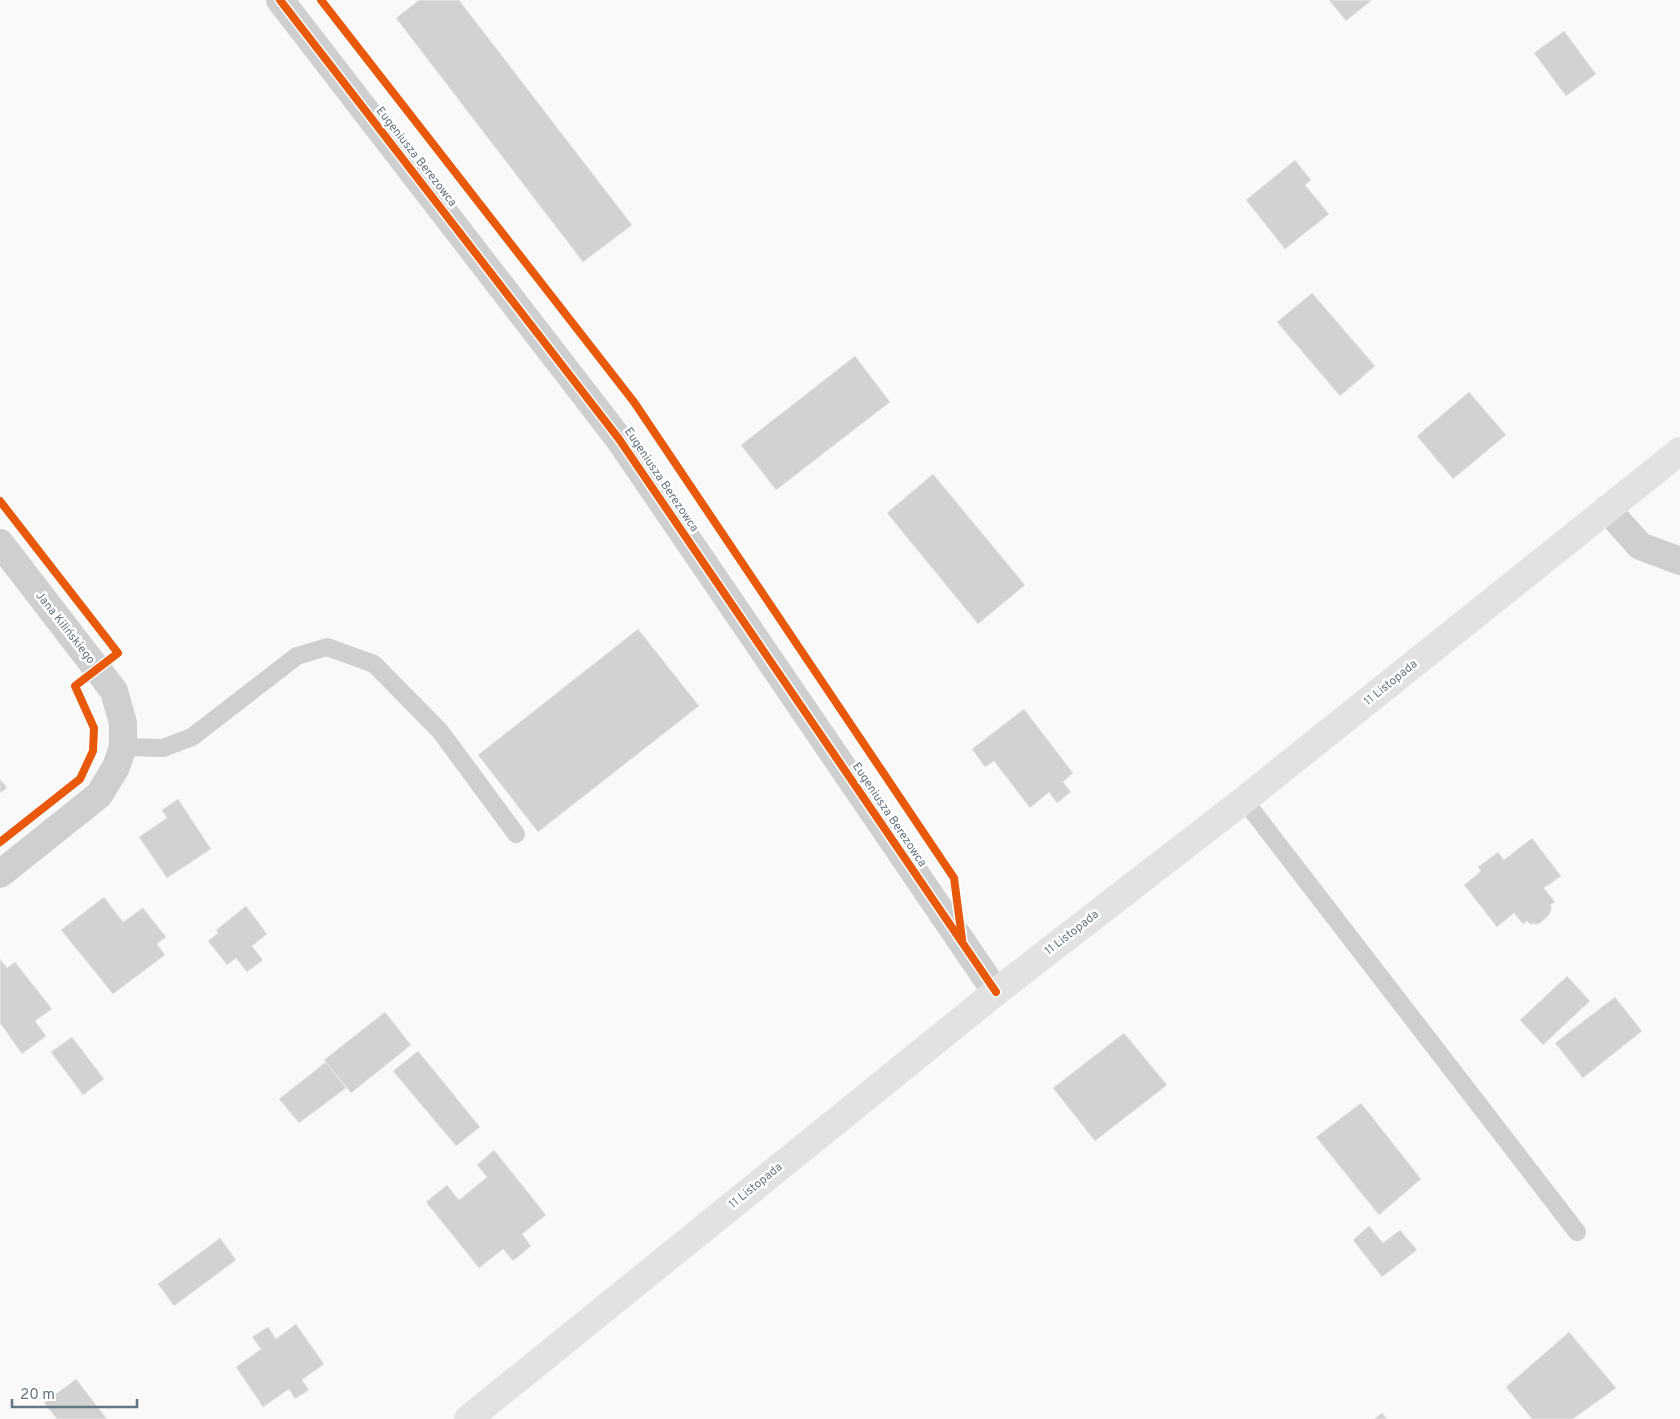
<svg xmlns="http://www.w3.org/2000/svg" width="1680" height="1419" font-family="Overpass,sans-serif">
<rect width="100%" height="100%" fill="#f9f9f9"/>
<g fill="#d0d2d3" stroke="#e8e8e8">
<path d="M 419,0 L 459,0 L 632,225 L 583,262 L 396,18 Z"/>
<path d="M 1329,0 L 1372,0 L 1346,21 Z"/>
<path d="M 1564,31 L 1596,74 L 1566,96 L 1534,53 Z"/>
<path d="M 1295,160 L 1311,180 L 1305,185 L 1329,214 L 1285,249 L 1246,200 Z"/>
<path d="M 1312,293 L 1375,366 L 1340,396 L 1277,322 Z"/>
<path d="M 855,356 L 890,402 L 776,490 L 741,445 Z"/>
<path d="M 1469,392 L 1506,435 L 1453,479 L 1417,436 Z"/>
<path d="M 933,474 L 1025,585 L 978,624 L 887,513 Z"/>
<path d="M 638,629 L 699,706 L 538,832 L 478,755 Z"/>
<path d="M 1024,709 L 1073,773 L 1063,782 L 1071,792 L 1057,803 L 1049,792 L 1030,808 L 994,761 L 985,767 L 972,749 Z"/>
<path d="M 0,779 L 7,788 L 0,793 Z"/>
<path d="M 178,799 L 211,849 L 167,878 L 139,837 L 167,818 L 162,810 Z"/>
<path d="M 1532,838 L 1561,876 L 1544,888 L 1555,902 L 1550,905 L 1552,908 L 1549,915 L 1539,924 L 1530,924 L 1527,921 L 1523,924 L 1514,913 L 1497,927 L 1464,885 L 1481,871 L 1478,867 L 1498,852 L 1504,860 Z"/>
<path d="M 104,897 L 123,922 L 143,908 L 166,937 L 157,944 L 165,955 L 113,994 L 61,930 Z"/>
<path d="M 246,906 L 267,934 L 252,946 L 263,960 L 247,972 L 236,958 L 227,965 L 208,941 L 218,933 L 216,930 Z"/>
<path d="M 0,959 L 7,968 L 15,962 L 52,1009 L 35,1021 L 46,1036 L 22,1054 L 0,1023 Z"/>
<path d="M 1567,976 L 1590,1001 L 1543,1045 L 1520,1020 Z"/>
<path d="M 1615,997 L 1642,1031 L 1583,1078 L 1555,1043 Z"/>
<path d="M 385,1012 L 411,1045 L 351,1093 L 324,1060 Z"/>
<path d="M 1124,1033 L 1167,1085 L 1095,1141 L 1053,1088 Z"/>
<path d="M 72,1037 L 104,1079 L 83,1095 L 51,1052 Z"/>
<path d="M 418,1051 L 480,1127 L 456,1146 L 393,1071 Z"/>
<path d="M 326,1062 L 346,1088 L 299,1123 L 279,1099 Z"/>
<path d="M 1361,1103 L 1421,1179 L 1379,1215 L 1316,1137 Z"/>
<path d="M 494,1150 L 546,1215 L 522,1234 L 531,1246 L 513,1261 L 503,1249 L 479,1268 L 426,1202 L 447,1185 L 459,1200 L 487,1177 L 477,1165 Z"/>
<path d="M 1369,1226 L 1383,1243 L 1400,1230 L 1417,1250 L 1382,1277 L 1353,1240 Z"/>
<path d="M 220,1238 L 236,1260 L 174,1306 L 158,1284 Z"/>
<path d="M 296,1324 L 324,1364 L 302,1380 L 309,1390 L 295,1399 L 289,1389 L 263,1407 L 236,1367 L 261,1349 L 252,1337 L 268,1327 L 276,1339 Z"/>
<path d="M 1569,1332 L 1616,1388 L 1573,1419 L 1532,1419 L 1506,1387 Z"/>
<path d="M 76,1379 L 107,1419 L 57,1419 L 44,1403 Z"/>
<path d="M 1382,1413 L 1387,1419 L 1374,1419 Z"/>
</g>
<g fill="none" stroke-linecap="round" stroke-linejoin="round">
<g stroke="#cecfd0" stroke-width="18">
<path d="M 123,747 L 163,748 L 192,737 L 297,656 L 327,647 L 374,664 L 440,731 L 516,834"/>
<path d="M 1244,800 L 1577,1232"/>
</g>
<g stroke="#cecfd0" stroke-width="28">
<path d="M 1607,509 L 1640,546 L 1680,561"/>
<path d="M 0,543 L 114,691 L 123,723 L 123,747 L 116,767 L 99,795 L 0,874"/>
</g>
<path stroke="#cecfd0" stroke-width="28" d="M 280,0 L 619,439 L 996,992"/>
<path stroke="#e1e2e2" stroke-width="28" d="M 468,1419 L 996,992 L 1244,800 L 1680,451"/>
<defs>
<g id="cycleway">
<path d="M 280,0 L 619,439 L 996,992"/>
<path d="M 321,0 L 634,402 L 954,878 L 962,939"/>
<path d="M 0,501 L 118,653 L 75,686 L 94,728 L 93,751 L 80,779 L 0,842"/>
</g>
</defs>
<use href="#cycleway" stroke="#fff" stroke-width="11"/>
<use href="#cycleway" stroke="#e8590c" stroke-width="8"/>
</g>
<g text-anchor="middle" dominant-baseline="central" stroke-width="5" stroke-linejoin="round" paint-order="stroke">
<g font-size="12" fill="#657683" stroke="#fff">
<text transform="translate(416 157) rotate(52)">Eugeniusza Berezowca</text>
<text transform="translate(661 480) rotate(56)">Eugeniusza Berezowca</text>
<text transform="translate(65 628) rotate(52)">Jana Kilińskiego</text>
<text transform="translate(1391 683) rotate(-39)">11 Listopada</text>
<text transform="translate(889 815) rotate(56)">Eugeniusza Berezowca</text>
<text transform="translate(1072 933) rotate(-38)">11 Listopada</text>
<text transform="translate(756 1186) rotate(-39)">11 Listopada</text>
</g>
</g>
<path d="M12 1399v8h125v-8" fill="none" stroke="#657683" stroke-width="2.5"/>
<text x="20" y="1399" font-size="15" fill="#657683" stroke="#ffffff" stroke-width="4" paint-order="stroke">20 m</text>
</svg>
